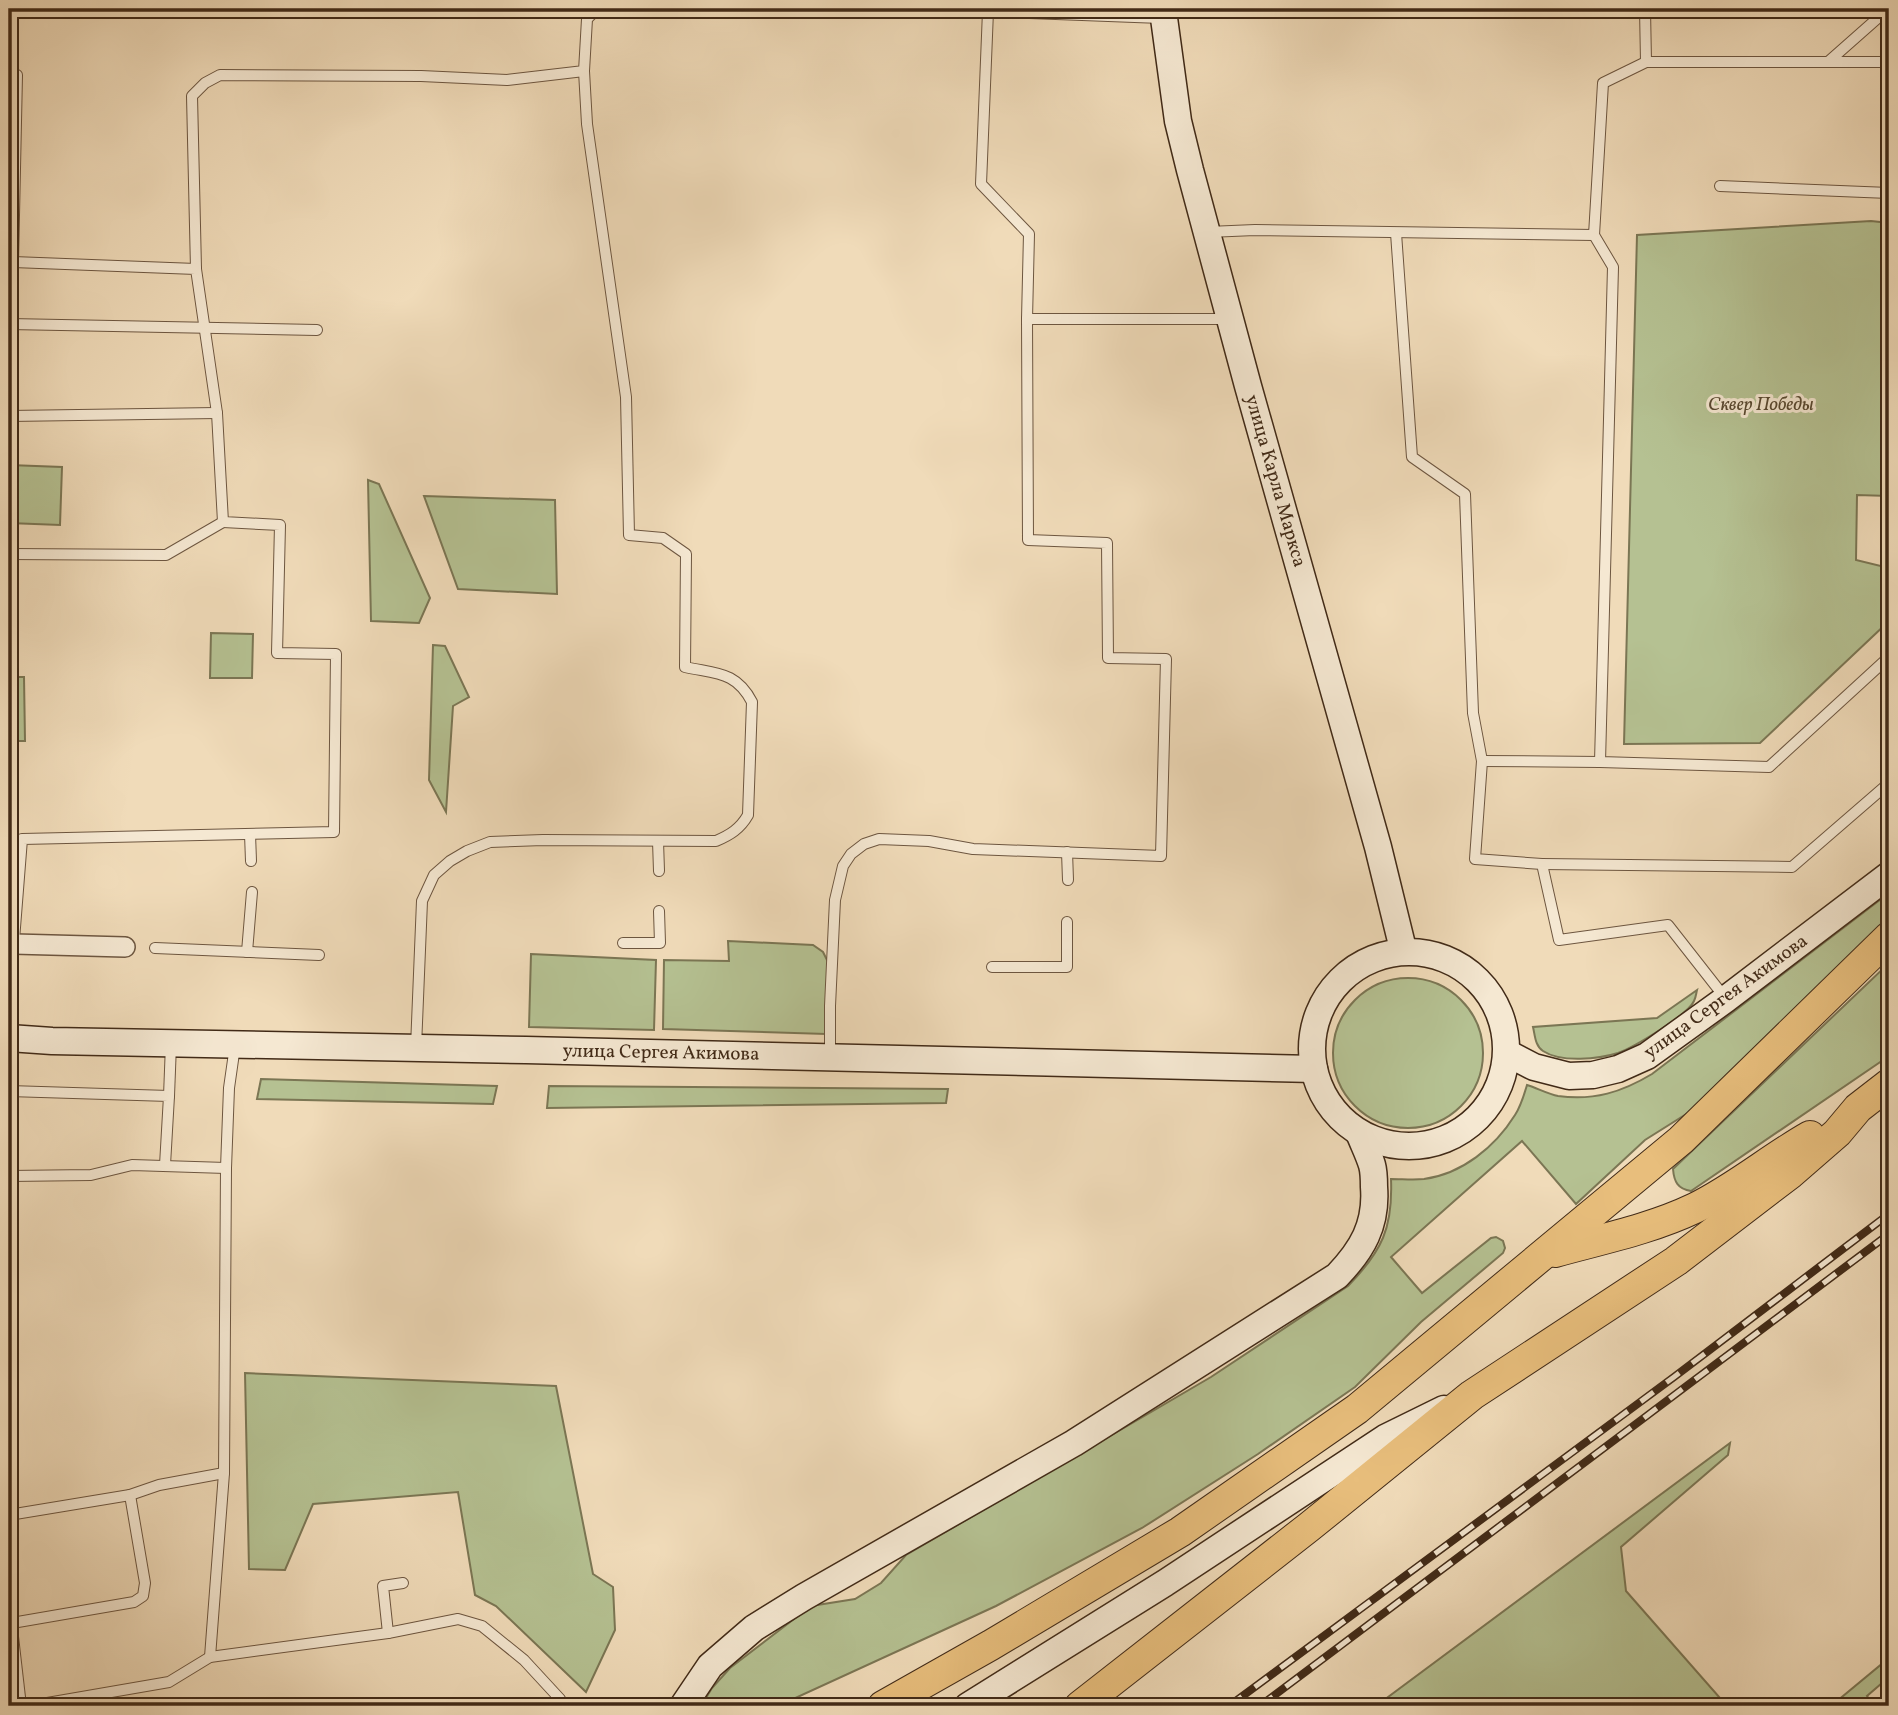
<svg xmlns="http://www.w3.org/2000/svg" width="1898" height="1715" font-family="Vollkorn,serif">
<rect width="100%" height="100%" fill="#f0dbb9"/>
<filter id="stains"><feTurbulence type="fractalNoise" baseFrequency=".00286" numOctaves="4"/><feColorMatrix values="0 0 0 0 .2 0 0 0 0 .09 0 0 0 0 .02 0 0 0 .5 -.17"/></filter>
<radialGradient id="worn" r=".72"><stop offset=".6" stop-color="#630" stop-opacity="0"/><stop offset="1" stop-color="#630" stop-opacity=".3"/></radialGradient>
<g fill="#b5c192" stroke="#7b7654" stroke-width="2">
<path d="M 1871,221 L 1889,223 L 1889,496 L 1857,495 L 1856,560 L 1889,568 L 1889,621 L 1760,743 L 1624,744 L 1637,235 Z"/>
<path d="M 9,465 L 62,467 L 60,525 L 9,523 Z"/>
<path d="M 368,480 L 379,484 L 430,598 L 419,623 L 371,621 Z"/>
<path d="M 424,496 L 555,500 L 557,594 L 458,589 Z"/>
<path d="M 211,633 L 253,634 L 252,678 L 210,678 Z"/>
<path d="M 433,645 L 445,646 L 469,697 L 453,706 L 446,812 L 429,780 Z"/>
<path d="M 9,677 L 24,677 L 25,741 L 9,741 Z"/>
<path d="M 1889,893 L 1889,917 L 1699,1106 L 1645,1140 L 1576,1204 L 1522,1141 L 1391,1257 L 1422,1293 L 1491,1238 L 1496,1237 L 1503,1241 L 1505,1248 L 1503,1253 L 1421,1322 L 1355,1387 L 1258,1454 L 1142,1528 L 996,1606 L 778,1706 L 701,1706 L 712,1688 L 730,1668 L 811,1606 L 855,1599 L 881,1583 L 906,1555 L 1211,1377 L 1348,1286 C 1382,1251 1393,1228 1391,1179 C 1402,1179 1414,1180 1424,1179 C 1462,1174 1495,1147 1515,1115 C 1521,1106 1524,1095 1527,1085 C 1537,1088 1548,1094 1558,1096 C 1594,1101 1622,1092 1652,1074 Z"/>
<path d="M 728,941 L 813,945 L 823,952 L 828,962 L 826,1034 L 663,1029 L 664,960 L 729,961 Z"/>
<path d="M 531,954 L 656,960 L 654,1030 L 529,1027 Z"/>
<path d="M 1889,963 L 1889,1056 L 1691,1191 C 1678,1189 1674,1182 1673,1169 Z"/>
<circle cx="1408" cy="1053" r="75"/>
<path d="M 1697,990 C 1696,994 1696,997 1694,1001 C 1688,1015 1634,1047 1618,1053 C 1599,1059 1561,1063 1543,1051 C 1535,1046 1535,1035 1533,1027 L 1657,1018 Z"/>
<path d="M 261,1079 L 497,1086 L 493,1104 L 257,1099 Z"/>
<path d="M 549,1086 L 948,1089 L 946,1103 L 547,1108 Z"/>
<path d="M 245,1373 L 556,1386 L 593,1574 L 613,1587 L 615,1630 L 586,1692 L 496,1606 L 475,1595 L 458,1492 L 313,1504 L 285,1570 L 249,1569 Z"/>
<path d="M 1730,1443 L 1728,1455 L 1621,1547 L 1626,1591 L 1727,1706 L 1376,1706 Z"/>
<path d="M 1889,1658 L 1889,1677 L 1867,1696 L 1874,1706 L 1831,1706 Z"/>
</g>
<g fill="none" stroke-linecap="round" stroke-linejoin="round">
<defs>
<g id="lane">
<path d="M 928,9 L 1161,18"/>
<path d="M 1645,9 L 1646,62"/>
<path d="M 988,11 L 981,184 L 1029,234 L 1027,319"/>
<path d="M 1828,62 L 1888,9"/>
<path d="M 9,75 L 17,75 L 13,262 L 196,269 L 217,413 L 223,522 L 280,525 L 277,653 L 336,654 L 334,832 L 22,839 L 9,1003"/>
<path d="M 1720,186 L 1889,193"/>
<path d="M 1208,232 L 1255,230 L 1594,235 L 1603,83 L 1646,62 L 1889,62"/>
<path d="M 1396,233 L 1412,457 L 1465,494 L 1473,713 L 1482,761 L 1475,859 L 1542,864 L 1559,940 L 1668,925 L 1726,999"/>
<path d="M 1594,235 L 1613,267 L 1600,762 L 1769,767 L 1889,657"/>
<path d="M 196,269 L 192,96 L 205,83 L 220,75 L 421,76 L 507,80 L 584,71 L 587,19 L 597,9"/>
<path d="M 9,324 L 317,330"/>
<path d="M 9,416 L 217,413"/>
<path d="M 9,554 L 166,555 L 223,522"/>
<path d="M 1482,761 L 1600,762"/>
<path d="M 250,834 L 251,861"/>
<path d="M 658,841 L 659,871"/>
<path d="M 1067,852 L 1068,880"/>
<path d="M 1542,864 L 1792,867 L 1889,783"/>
<path d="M 623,943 L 660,943 L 659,911"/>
<path d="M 155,948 L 319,955"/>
<path d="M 247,952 L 252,892"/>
<path d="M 992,967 L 1067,967 L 1067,922"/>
<path d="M 416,1047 L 422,901 L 434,875 L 450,861 L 467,851 L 490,842 L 543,840 L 716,841 C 730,835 740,829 748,815 L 752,702 C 736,671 716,674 685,667 L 686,554 L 663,538 L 629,535 L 626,397 L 587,124 L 584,71"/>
<path d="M 830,1056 L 830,1006 L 835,900 L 843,866 L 851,854 L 864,844 L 879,839 L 929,841 L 973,849 L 1161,856 L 1166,659 L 1108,658 L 1107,543 L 1028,540 L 1027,319 L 1227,319"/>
<path d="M 9,1091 L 169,1096 L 165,1165"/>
<path d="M 169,1096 L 171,1044"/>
<path d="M 9,1176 L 91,1175 L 132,1165 L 226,1168"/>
<path d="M 9,1515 L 130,1495 L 159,1485 L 224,1473"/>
<path d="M 9,1602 L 21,1706"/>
<path d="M 12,1623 L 134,1602 L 143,1596 L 145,1583 L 130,1495"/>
<path d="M 388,1633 L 383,1586 L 403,1583"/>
<path d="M 210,1657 L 224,1473 L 226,1168 L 229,1088 L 235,1046"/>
<path d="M 30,1706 L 169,1682 L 210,1657 L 388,1633 L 458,1619 L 482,1626 L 524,1660 L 560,1699 L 563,1706"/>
</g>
<path id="street" d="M 14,944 L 125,947"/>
<g id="secondary">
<path d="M 1165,9 L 1164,18 L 1178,121 L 1190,170 L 1248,386 L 1378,847 L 1403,949"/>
<circle cx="1409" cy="1049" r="97"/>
<path d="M 9,1038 L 52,1041 L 526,1050 L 1314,1069"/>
<path d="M 1507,1053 L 1534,1067 L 1569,1076 L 1593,1075 L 1618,1069 L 1647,1056 L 1726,999 L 1889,875"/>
<path d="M 683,1706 L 710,1666 L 754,1628 L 804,1597 L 1074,1443 L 1337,1276 C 1362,1250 1377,1225 1374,1187 C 1374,1180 1374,1172 1372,1165 C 1369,1155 1364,1145 1360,1135"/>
<path d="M 968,1706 L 1165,1583 L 1385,1438 L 1444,1409"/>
</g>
<g id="primary">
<path d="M 1555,1252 C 1602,1239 1651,1229 1695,1208 C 1736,1188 1771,1158 1810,1136"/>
<path d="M 883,1706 L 991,1645 L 1180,1532 L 1357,1409 L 1681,1140 L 1889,937"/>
<path d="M 1080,1706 L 1309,1527 L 1472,1395 L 1676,1261 L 1791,1173 L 1837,1133 L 1858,1108 L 1889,1084"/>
</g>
</defs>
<use href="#lane" stroke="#6d5640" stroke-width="12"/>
<use href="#street" stroke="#6d5640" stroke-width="22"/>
<use href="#secondary" stroke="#412a17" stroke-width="29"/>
<use href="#primary" stroke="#412a17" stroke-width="32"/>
<use href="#lane" stroke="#f5e8d2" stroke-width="10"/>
<use href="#street" stroke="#f5e8d2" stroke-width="19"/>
<use href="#secondary" stroke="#f5e8d2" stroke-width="26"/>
<use href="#primary" stroke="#e8be7c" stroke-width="30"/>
<defs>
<g id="rail">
<path d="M 1229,1706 L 1674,1377 L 1889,1214"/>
<path d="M 1260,1706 L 1889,1234"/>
</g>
</defs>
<use href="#rail" stroke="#412a17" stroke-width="8"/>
<use href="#rail" stroke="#f5e8d2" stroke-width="5" stroke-dasharray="16" stroke-linecap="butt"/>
</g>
<g text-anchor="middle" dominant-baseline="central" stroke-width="6" stroke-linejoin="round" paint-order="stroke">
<g font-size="19" font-style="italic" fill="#584830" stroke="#f5e8d2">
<text x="1761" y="405">Сквер Победы</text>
</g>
<g font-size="19" fill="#412a17" stroke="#f5e8d2">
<text transform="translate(1275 481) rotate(74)">улица Карла Маркса</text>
<text transform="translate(1726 997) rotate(-36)">улица Сергея Акимова</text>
<text transform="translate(661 1053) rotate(1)">улица Сергея Акимова</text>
</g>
</g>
<rect width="1898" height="1715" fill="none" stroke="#f0dbb9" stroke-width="35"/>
<rect x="10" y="10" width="1877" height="1694" fill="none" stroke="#412a17" stroke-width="3.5"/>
<rect x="18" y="18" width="1863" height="1680" fill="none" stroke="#412a17" stroke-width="2"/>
<rect width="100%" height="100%" filter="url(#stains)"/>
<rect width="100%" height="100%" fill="url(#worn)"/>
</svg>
